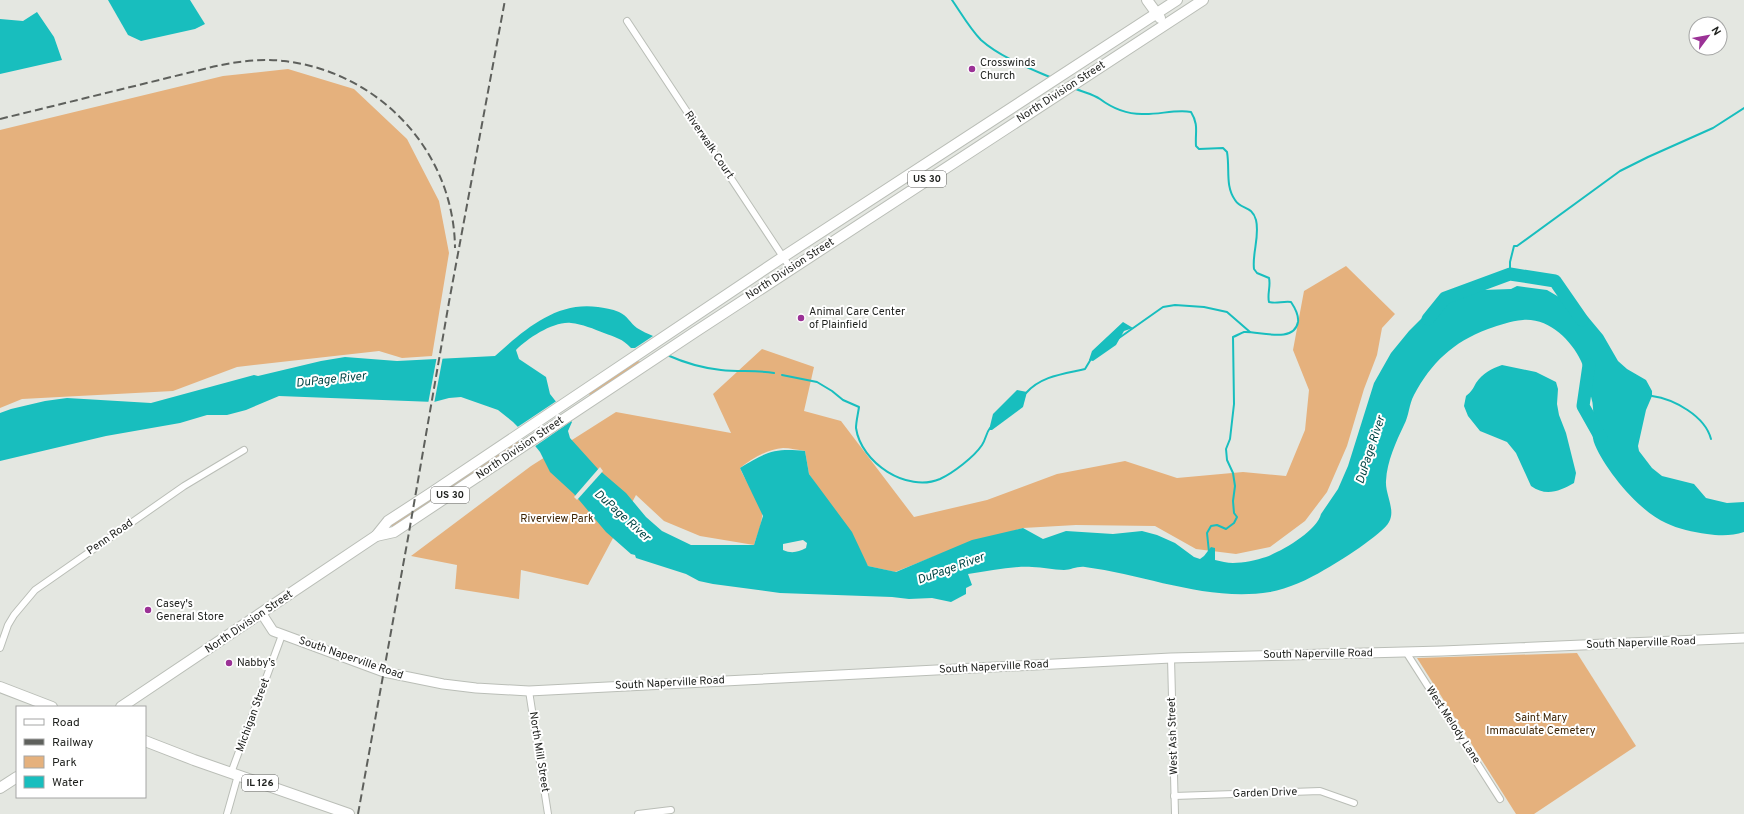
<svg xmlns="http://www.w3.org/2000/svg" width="1744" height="814" font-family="Overpass,sans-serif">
<rect width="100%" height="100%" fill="#e4e7e1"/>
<g fill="#e5b17d">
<path d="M 288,69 L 354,89 L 407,139 L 439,201 L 449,253 L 432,356 L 402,358 L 379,351 L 237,367 L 173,391 L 22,399 L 0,408 L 0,130 L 223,76 Z"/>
<path d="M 1346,266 L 1395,314 L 1382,328 L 1377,355 L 1364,389 L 1347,446 L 1327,492 L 1305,521 L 1270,547 L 1236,554 L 1196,549 L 1155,526 L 1076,525 L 1023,528 L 958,547 L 895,572 L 868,566 L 832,508 L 809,474 L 805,451 C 798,450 790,448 783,448 C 768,449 751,459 740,468 C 745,482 764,504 762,517 C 761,526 757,536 754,545 L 700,536 L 664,521 L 636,495 L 588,585 L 521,570 L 519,599 L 457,589 L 455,589 L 457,565 L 411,556 L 531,466 L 616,412 L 731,433 L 713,394 L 762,349 L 814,367 L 804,411 L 841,421 L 914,517 L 987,500 L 1057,474 L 1125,461 L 1177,478 L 1243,472 L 1286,476 L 1305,430 L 1309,390 L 1293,350 L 1304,291 Z"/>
<path d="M 637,361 L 642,362 L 591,396 L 589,394 L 589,393 Z"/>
<path d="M 517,441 L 519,443 L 392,527 L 391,525 Z"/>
<path d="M 1577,653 L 1636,746 L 1534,814 L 1516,814 L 1417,658 Z"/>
</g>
<g fill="#18bebe" fill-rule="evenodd">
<path d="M 108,0 L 190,0 L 205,24 L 195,29 L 141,41 L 128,35 Z"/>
<path d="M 37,12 L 54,37 L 62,60 L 0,74 L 0,19 L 23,21 Z"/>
<path d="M 1517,286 L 1547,290 L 1576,307 L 1588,317 L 1603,335 L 1618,361 L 1627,369 L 1646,380 L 1652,391 L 1652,396 L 1646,410 L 1638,446 L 1639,451 L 1652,468 L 1662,476 L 1694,484 L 1706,498 L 1727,503 L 1744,502 L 1744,532 C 1732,536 1720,536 1707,534 C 1693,532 1678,529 1666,523 C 1640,512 1606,471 1595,445 C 1590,434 1594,420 1593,408 C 1593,401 1590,394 1588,387 C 1586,379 1585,370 1581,361 C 1571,340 1549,318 1523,320 C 1510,321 1500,325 1488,329 C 1453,342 1431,363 1414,395 C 1409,404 1409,416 1404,425 C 1396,442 1387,461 1386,481 C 1385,494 1396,510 1389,522 C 1383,534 1337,563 1324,570 C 1309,579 1288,589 1270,592 C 1208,602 1146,575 1085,567 C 1077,566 1071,570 1064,570 C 1053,570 1043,567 1032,567 C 1010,566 990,571 968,574 L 972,585 L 966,588 L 966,594 L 951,602 L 932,598 L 909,599 L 892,597 L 780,593 L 713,584 L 699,581 L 686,574 L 636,558 L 635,555 L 631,554 L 606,532 L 574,494 L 550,472 L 540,452 L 528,437 L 513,422 L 498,410 L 461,397 L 449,398 L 434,402 L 279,396 L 246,410 L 227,415 L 207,415 L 180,423 L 106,436 L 0,461 L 0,413 L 11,409 L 45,401 L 67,398 L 151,403 L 254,375 L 258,376 L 321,361 L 345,357 L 397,361 L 495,356 C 524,330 556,301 598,307 C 604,308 612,309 619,312 C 628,316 630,323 637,328 C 642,331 648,334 653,336 L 635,348 L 631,348 C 623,339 615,337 604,333 C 594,329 582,324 571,323 C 554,321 528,338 516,350 L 519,359 L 546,377 L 550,394 L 572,422 L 568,431 L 570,438 L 598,469 L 626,493 L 646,517 L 662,531 L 691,545 L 754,545 L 763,516 L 740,468 C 766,452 774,448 805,451 L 809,474 L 852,532 L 868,566 L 896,572 L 972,540 L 1023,528 L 1043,539 L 1066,531 L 1113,534 L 1142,531 L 1157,535 L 1175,543 L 1194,557 L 1200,559 L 1204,556 L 1211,547 L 1215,548 L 1215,560 C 1221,561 1227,563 1233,563 C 1243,563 1257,560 1266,557 C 1282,551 1317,531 1321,514 L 1338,489 L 1348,466 L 1374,383 L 1391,353 L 1409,331 L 1432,308 L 1460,295 L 1483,290 L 1511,289 ZM 803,540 L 807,543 L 806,548 C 798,552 792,554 783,550 L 783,544 Z"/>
<path d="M 1123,322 L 1133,328 L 1124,331 L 1116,345 L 1093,361 L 1089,360 L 1092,351 Z"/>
<path d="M 1502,365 L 1536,372 L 1556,382 L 1558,389 L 1557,404 L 1559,415 L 1566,433 L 1576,473 L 1574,483 C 1560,491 1546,497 1531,486 L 1516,453 L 1507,442 L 1480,431 L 1468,416 L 1464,406 L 1466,396 C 1471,392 1473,389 1476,383 C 1483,373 1491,369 1502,365 Z"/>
<path d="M 1017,390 L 1027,392 L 1023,407 L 992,430 L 989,430 L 993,414 Z"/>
</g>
<g fill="#e4e7e1">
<path d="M 437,356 L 443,356 L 434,404 L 428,404 Z"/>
<path d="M 558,400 L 573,420 L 534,447 L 516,428 Z"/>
<path d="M 600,467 L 603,471 L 577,500 L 574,497 Z"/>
</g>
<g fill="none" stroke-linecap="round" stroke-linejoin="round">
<g stroke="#18bebe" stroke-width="2">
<path d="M 952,0 C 961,13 970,29 981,40 C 1000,57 1029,68 1052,78"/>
<path d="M 1074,88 C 1082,92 1093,94 1100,99 C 1112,108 1126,114 1142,114 C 1158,115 1176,109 1191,112 C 1199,125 1195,132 1196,146 L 1199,149 L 1223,148 L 1227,152 C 1230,169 1225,186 1235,200 C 1241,210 1252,205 1256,220 C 1260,236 1252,253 1254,269 L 1257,273 L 1269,278 C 1271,286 1267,294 1269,302 C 1276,304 1283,301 1291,302 C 1295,308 1299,315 1298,322 C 1294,344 1259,331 1244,332 C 1241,333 1236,336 1233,337 L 1234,404 L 1230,439 L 1226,449 L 1227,460 L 1233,473 L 1235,486 L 1233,501 L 1234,513 L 1237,517 L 1234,523 L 1226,529 L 1217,525 L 1211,526 L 1207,533 L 1209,552"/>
<path d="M 1510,274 L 1510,262 L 1514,246 L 1517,246 L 1620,171 L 1648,157 L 1713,128 L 1744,108"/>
<path d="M 1119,338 L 1163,307 L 1175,305 L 1204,307 L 1227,312 L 1250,332"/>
<path d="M 667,355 C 685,363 702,368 721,370 C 739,372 757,370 774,373"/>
<path d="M 782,375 L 817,382 L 832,391 L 843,400 L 859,407 C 858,414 856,422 856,428 C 861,463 907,493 940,479 C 953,473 974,457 982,445 C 986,439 986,433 990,428"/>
<path d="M 1026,393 C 1041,376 1063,374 1085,369 L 1091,359"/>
<path d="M 1652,396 C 1674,399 1705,416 1711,439"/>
</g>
<g stroke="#18bebe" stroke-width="13">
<path d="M 1428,319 L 1445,298 L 1510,274 L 1555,281 L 1582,320"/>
<path d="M 1589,365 L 1583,406 L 1601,438"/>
</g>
<defs>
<g id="street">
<path d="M 627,21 L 791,269"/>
<path d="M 0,648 L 8,625 L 14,615 L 35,590 L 184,486 L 244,450"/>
<path d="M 1406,652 L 1500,799"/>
<path d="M 1171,658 L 1175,814"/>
<path d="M 529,691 L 548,814"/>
<path d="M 231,773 L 282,635"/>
<path d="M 1174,796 L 1320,791 L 1354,803"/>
<path d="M 227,814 L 238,775"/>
<path d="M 638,814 L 671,810"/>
</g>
<path id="secondary" d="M 262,614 L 273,631 L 384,672 L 443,684 L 476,688 L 529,691 L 1171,658 L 1442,651 L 1744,638"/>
<g id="primary">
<path d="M 1147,0 L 1160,18"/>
<path d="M 376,536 L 394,532 L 695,332 L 1203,0"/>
<path d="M 0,687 L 52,707"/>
<path d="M 121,707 L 376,536 L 388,521 L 431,493 L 783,257 L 1177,0"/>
<path d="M 145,741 L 194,760 L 349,814"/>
<path d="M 0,788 L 17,777"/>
</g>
</defs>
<use href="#street" stroke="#babeb7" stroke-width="8"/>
<use href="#secondary" stroke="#babeb7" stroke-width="11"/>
<use href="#primary" stroke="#babeb7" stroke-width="12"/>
<use href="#street" stroke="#fff" stroke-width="6"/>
<use href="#secondary" stroke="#fff" stroke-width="9"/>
<use href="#primary" stroke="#fff" stroke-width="10"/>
<g stroke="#5e605c" stroke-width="2" stroke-dasharray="8 4" stroke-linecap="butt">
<path d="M 0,119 L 208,68 C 233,62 258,58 284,61 C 379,72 454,151 455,248"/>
<path d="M 358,814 L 408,538 L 449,302 L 505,0"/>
</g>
</g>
<g fill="#9b3296" stroke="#fff" stroke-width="1.5">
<circle cx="972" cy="69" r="4"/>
<circle cx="801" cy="318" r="4"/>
<circle cx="148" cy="610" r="4"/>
<circle cx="229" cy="663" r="4"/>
</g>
<g text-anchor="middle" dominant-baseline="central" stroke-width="4" stroke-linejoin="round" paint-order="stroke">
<g fill="#fff" stroke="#626361" stroke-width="1">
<rect x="908" y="171" width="38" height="16" rx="3"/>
<rect x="431" y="487" width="38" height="16" rx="3"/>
<rect x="242" y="775" width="36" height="16" rx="3"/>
</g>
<g font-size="10" font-weight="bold" fill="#1e201d">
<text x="927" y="179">US 30</text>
<text x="450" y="495">US 30</text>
<text x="260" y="783">IL 126</text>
</g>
<g font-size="11" fill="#1e201d" stroke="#fff" text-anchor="start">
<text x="980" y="63">Crosswinds<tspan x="980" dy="13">Church</tspan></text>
<text x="809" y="312">Animal Care Center<tspan x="809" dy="13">of Plainfield</tspan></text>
<text x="156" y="604">Casey's<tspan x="156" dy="13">General Store</tspan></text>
<text x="237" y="663">Nabby’s</text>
</g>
<g font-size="11" fill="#1e201d" stroke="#fff">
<text transform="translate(1061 92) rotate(-33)">North Division Street</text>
<text transform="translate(709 145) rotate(56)">Riverwalk Court</text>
<text transform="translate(790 269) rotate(-33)">North Division Street</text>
<text transform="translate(520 448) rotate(-34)">North Division Street</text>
<text transform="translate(110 537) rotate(-35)">Penn Road</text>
<text transform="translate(249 622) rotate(-34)">North Division Street</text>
<text transform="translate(1641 643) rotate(-2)">South Naperville Road</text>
<text transform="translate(1318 654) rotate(-1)">South Naperville Road</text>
<text transform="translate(351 658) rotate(19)">South Naperville Road</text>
<text transform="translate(994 667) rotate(-3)">South Naperville Road</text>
<text transform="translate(670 683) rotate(-3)">South Naperville Road</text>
<text transform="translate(253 715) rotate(-70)">Michigan Street</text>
<text transform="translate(1453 725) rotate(57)">West Melody Lane</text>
<text transform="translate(1173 736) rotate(-92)">West Ash Street</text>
<text transform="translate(539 752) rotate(81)">North Mill Street</text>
<text transform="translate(1265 793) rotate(-2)">Garden Drive</text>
</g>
<g font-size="11" fill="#3d2302" stroke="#fff">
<text x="557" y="519">Riverview Park</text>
<text x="1541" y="718">Saint Mary<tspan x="1541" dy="13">Immaculate Cemetery</tspan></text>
</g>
<g font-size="12" font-style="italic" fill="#014545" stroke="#fff">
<text transform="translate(331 380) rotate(-6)">DuPage River</text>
<text transform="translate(1371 450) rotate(-72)">DuPage River</text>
<text transform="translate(622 516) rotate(42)">DuPage River</text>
<text transform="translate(951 569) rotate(-20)">DuPage River</text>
</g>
</g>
<rect x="16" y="706" width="130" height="92" fill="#ffffff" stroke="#a5a6a5"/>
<rect x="24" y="719" width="20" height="6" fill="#ffffff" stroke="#a5a6a5"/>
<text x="52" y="726" font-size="12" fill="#1e201d">Road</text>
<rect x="24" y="739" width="20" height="6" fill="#5e605c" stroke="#a5a6a5"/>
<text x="52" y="746" font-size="12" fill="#1e201d">Railway</text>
<rect x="24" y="756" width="20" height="12" fill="#e5b17d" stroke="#a5a6a5"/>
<text x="52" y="766" font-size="12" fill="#1e201d">Park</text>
<rect x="24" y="776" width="20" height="12" fill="#18bebe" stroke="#a5a6a5"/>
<text x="52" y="786" font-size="12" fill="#1e201d">Water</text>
<g transform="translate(1708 36) rotate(58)"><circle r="19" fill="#ffffff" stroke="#a5a6a5"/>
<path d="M0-3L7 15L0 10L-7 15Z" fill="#9b3296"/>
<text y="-6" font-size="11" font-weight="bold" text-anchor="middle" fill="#1e201d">N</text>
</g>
</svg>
